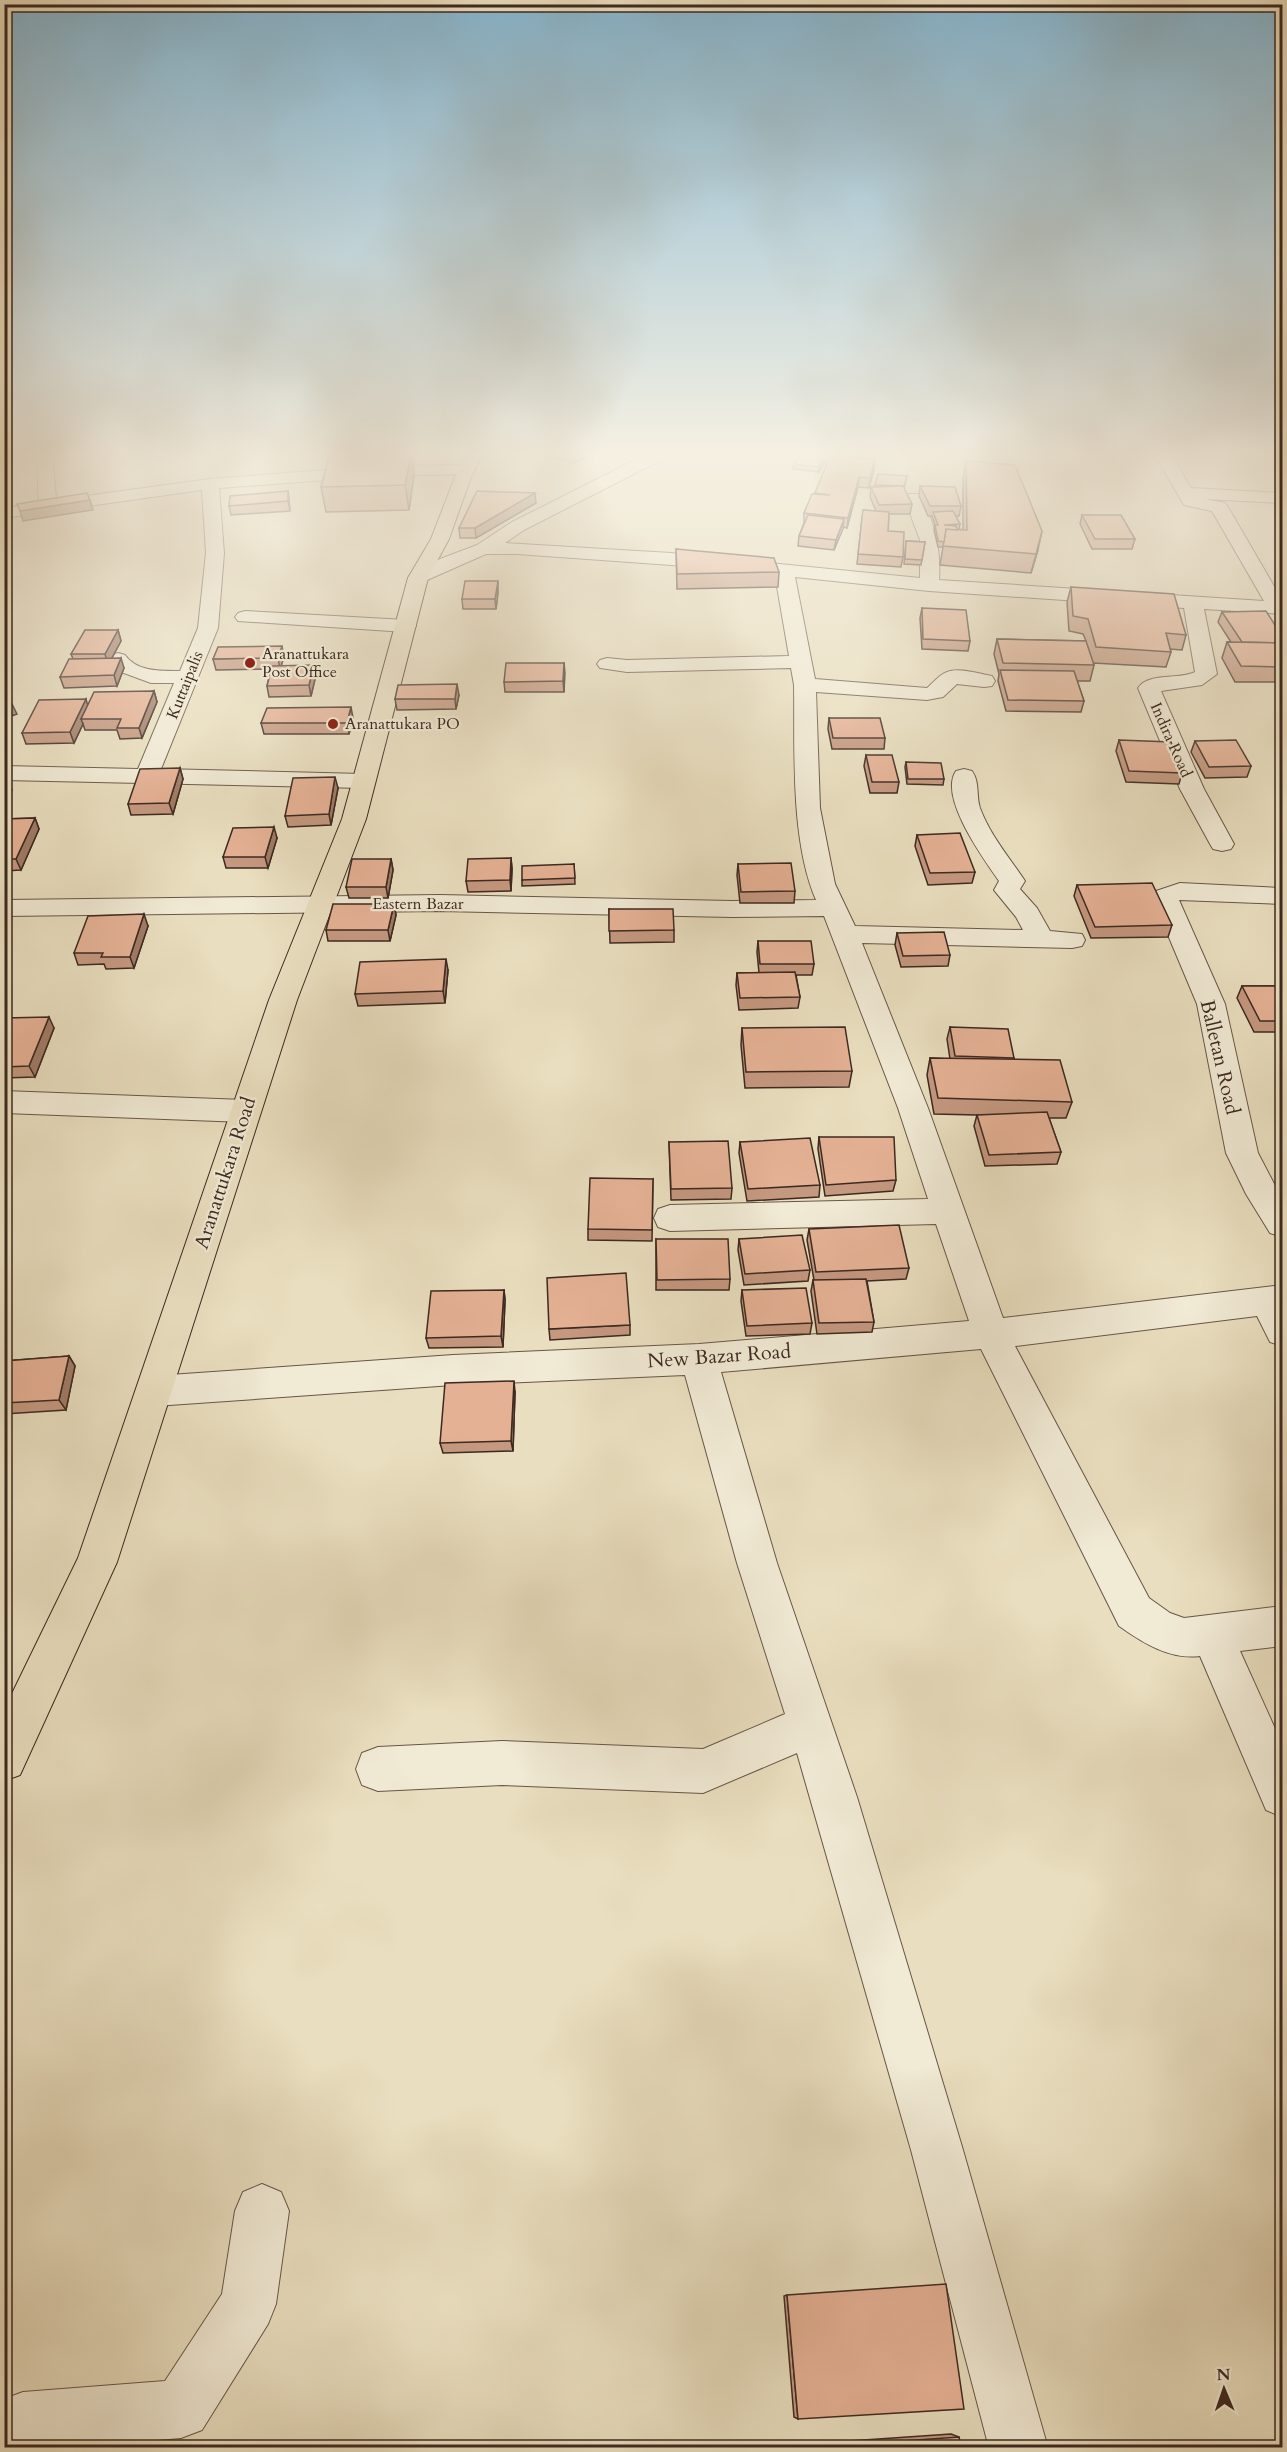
<svg xmlns="http://www.w3.org/2000/svg" width="1287" height="2452" font-family="Cardo,serif">
<rect width="100%" height="100%" fill="#e9debf"/>
<filter id="stains"><feTurbulence type="fractalNoise" baseFrequency=".00333" numOctaves="4"/><feColorMatrix values="0 0 0 0 .2 0 0 0 0 .09 0 0 0 0 .02 0 0 0 .5 -.17"/></filter>
<radialGradient id="worn" r=".72"><stop offset=".6" stop-color="#630" stop-opacity="0"/><stop offset="1" stop-color="#630" stop-opacity=".3"/></radialGradient>
<g fill="none" stroke-linecap="round" stroke-linejoin="round">
<defs>
<g id="minor">
<path d="M 4,454 L 47,454 L 53,461 L 56,500 L 210,479 L 379,466 L 474,465 L 476,469 L 468,474 L 379,476 L 219,488 L 224,553 L 218,628 L 161,769 L 363,774 L 371,776 L 375,781 L 371,786 L 363,788 L 4,780 L 4,766 L 138,769 L 174,683 L 151,683 L 113,669 L 108,659 L 111,655 L 118,653 L 125,655 C 137,672 161,671 180,671 L 198,628 L 206,553 L 202,490 L 4,518 L 4,508 L 39,503 L 37,462 L 26,458 L 4,460 Z"/>
<path d="M 647,454 L 667,454 L 665,458 L 524,530 L 505,543 L 671,553 L 920,578 L 920,540 L 904,498 L 907,494 L 919,494 L 922,498 C 935,526 941,549 939,580 L 1264,601 L 1212,511 L 1184,505 L 1159,462 L 1161,458 L 1173,458 L 1191,488 L 1282,493 L 1282,503 L 1205,499 L 1225,503 L 1228,507 L 1282,600 L 1282,614 L 1204,609 L 1217,674 L 1202,685 L 1161,691 L 1204,789 L 1234,844 L 1231,849 L 1222,851 L 1213,849 L 1210,844 L 1180,789 L 1138,688 C 1149,672 1179,680 1195,672 L 1184,608 L 929,591 L 795,577 L 815,679 L 927,688 C 933,683 939,675 947,672 C 958,667 980,674 992,676 L 995,681 L 992,686 L 984,687 L 957,684 L 943,697 L 927,700 L 816,692 L 820,808 L 835,884 L 855,926 L 1023,930 L 1016,917 L 994,890 L 999,881 C 984,859 938,797 956,771 L 964,769 L 972,771 C 980,782 976,796 980,808 C 990,835 1009,857 1025,881 L 1020,889 L 1037,908 L 1050,931 L 1082,934 L 1085,940 L 1082,946 L 1072,948 L 862,943 L 928,1108 L 1003,1318 L 1282,1285 L 1282,1346 L 1270,1342 L 1257,1316 L 1015,1346 L 1149,1598 L 1170,1613 L 1184,1618 L 1282,1606 L 1282,1646 L 1240,1651 L 1282,1744 L 1282,1817 L 1266,1810 L 1200,1656 C 1170,1660 1143,1643 1119,1626 L 981,1349 L 721,1372 L 777,1563 L 857,1797 L 963,2150 L 1048,2448 L 989,2448 L 911,2150 L 797,1753 L 703,1793 L 502,1785 L 378,1791 L 362,1785 L 356,1769 L 362,1753 L 378,1747 L 502,1741 L 703,1749 L 785,1714 L 737,1563 L 685,1375 L 453,1385 L 155,1406 L 142,1402 L 137,1391 L 142,1380 L 155,1376 L 453,1355 L 699,1344 L 969,1321 L 936,1224 L 670,1231 L 658,1227 L 654,1218 L 658,1209 L 670,1205 L 928,1199 L 898,1108 L 824,916 L 732,917 L 440,911 L 4,916 L 4,900 L 440,895 L 732,901 L 816,900 C 790,840 795,750 794,685 L 791,668 L 627,672 L 600,668 L 597,664 L 600,660 L 607,658 L 627,660 L 789,656 L 775,575 L 671,565 L 517,554 L 486,554 L 418,584 L 411,582 L 408,578 L 411,574 L 440,559 L 477,545 L 512,522 Z"/>
<path d="M 245,611 L 406,620 L 413,622 L 416,626 L 413,630 L 406,632 L 238,621 L 235,617 L 238,613 Z"/>
<path d="M 1180,883 L 1282,888 L 1282,904 L 1179,900 L 1225,1004 L 1258,1153 L 1282,1199 L 1282,1237 L 1270,1233 L 1246,1194 L 1226,1153 L 1197,1004 L 1152,897 L 1156,891 Z"/>
<path d="M 4,1091 L 245,1100 L 256,1103 L 260,1111 L 256,1119 L 245,1122 L 4,1113 Z"/>
<path d="M 262,2184 L 281,2192 L 289,2211 L 276,2304 L 268,2324 L 202,2430 L 181,2438 L 59,2448 L 4,2448 L 4,2399 L 23,2392 L 165,2381 L 222,2294 L 235,2211 L 243,2192 Z"/>
</g>
<path id="major" d="M 467,454 L 483,454 L 471,477 L 449,539 L 428,578 L 366,819 L 297,1000 L 117,1562 L 20,1775 L 4,1781 L 4,1710 L 78,1558 L 269,1000 L 342,819 L 408,578 L 431,539 L 455,477 Z"/>
</defs>
<use href="#minor" stroke="#685648" stroke-width="2"/>
<use href="#major" stroke="#3d2920" stroke-width="2"/>
<use href="#minor" fill="#f1ead5" fill-rule="evenodd"/>
<use href="#major" fill="#e9debf" fill-rule="evenodd"/>
</g>
<g fill="#c59880" stroke="#3d2920" stroke-width="1.5">
<path d="M 330,454 L 412,454 L 414,475 L 409,510 L 326,512 L 321,487 Z"/>
<path d="M 539,454 L 590,454 L 574,463 Z"/>
<path d="M 825,457 L 825,462 L 819,472 L 793,469 L 794,464 Z"/>
<path d="M 966,461 L 1038,550 L 1031,573 L 940,565 L 943,547 L 938,547 L 934,530 L 935,525 L 932,516 L 928,516 L 919,496 L 920,486 L 961,506 L 959,516 L 955,516 L 960,524 L 959,529 L 963,530 L 963,479 Z"/>
<path d="M 874,469 L 869,488 L 858,487 L 847,528 L 843,527 L 834,550 L 798,546 L 799,536 L 804,523 L 804,513 L 815,493 Z"/>
<path d="M 907,476 L 904,489 L 912,504 L 910,514 L 889,514 L 888,531 L 903,557 L 901,567 L 857,564 L 863,510 L 876,511 L 870,497 L 871,487 L 874,487 L 875,485 Z"/>
<path d="M 288,491 L 290,511 L 231,515 L 229,506 Z"/>
<path d="M 536,503 L 476,538 L 460,538 L 459,528 Z"/>
<path d="M 1082,515 L 1135,539 L 1132,549 L 1092,549 L 1080,524 Z"/>
<path d="M 906,541 L 925,542 L 921,565 L 904,564 Z"/>
<path d="M 676,549 L 779,572 L 778,587 L 677,589 Z"/>
<path d="M 1071,587 L 1186,635 L 1182,650 L 1170,649 L 1171,652 L 1166,667 L 1093,663 L 1094,665 L 1090,681 L 1077,681 L 1084,701 L 1081,712 L 1006,711 L 998,681 L 999,674 L 994,654 L 997,639 L 1086,641 L 1083,634 L 1069,631 L 1067,602 Z"/>
<path d="M 498,592 L 496,609 L 463,609 L 462,599 Z"/>
<path d="M 922,608 L 970,641 L 968,651 L 922,649 L 920,618 Z"/>
<path d="M 1222,612 L 1282,636 L 1282,682 L 1235,682 L 1222,658 L 1227,642 L 1231,642 L 1218,622 Z"/>
<path d="M 118,630 L 121,641 L 112,658 L 124,668 L 117,686 L 64,688 L 60,677 L 73,659 L 71,654 Z"/>
<path d="M 284,657 L 281,666 L 316,675 L 311,696 L 269,697 L 267,686 L 271,669 L 216,670 L 213,659 Z"/>
<path d="M 564,663 L 564,692 L 505,692 L 504,682 Z"/>
<path d="M 154,691 L 157,702 L 142,738 L 120,739 L 117,730 L 85,730 L 83,724 L 74,743 L 26,744 L 22,733 L 88,706 Z"/>
<path d="M 459,695 L 456,709 L 397,710 L 395,699 Z"/>
<path d="M 353,718 L 349,734 L 264,734 L 261,723 Z"/>
<path d="M 829,718 L 885,738 L 884,749 L 832,749 L 828,729 Z"/>
<path d="M 1119,740 L 1182,773 L 1179,784 L 1126,782 L 1116,751 Z"/>
<path d="M 1195,741 L 1251,766 L 1247,777 L 1205,778 L 1191,752 Z"/>
<path d="M 866,755 L 899,782 L 897,793 L 870,793 L 864,766 Z"/>
<path d="M 906,762 L 944,779 L 943,785 L 907,784 L 905,767 Z"/>
<path d="M 180,768 L 183,779 L 173,814 L 131,815 L 128,804 Z"/>
<path d="M 338,788 L 331,825 L 288,827 L 285,816 Z"/>
<path d="M 35,818 L 39,829 L 21,870 L 4,871 L 4,819 Z"/>
<path d="M 917,835 L 975,872 L 972,883 L 928,885 L 915,846 Z"/>
<path d="M 277,838 L 268,868 L 226,868 L 223,857 Z"/>
<path d="M 511,858 L 512,869 L 511,891 L 468,892 L 466,881 Z"/>
<path d="M 391,859 L 393,870 L 388,898 L 349,898 L 346,887 Z"/>
<path d="M 574,864 L 575,884 L 522,886 L 522,880 Z"/>
<path d="M 738,864 L 795,891 L 794,903 L 740,903 L 737,875 Z"/>
<path d="M 1077,885 L 1172,925 L 1168,937 L 1091,938 L 1074,896 Z"/>
<path d="M 394,904 L 396,915 L 390,941 L 328,941 L 326,930 Z"/>
<path d="M 609,909 L 674,930 L 674,942 L 610,943 Z"/>
<path d="M 148,926 L 134,968 L 106,969 L 104,964 L 78,965 L 74,953 Z"/>
<path d="M 897,933 L 950,955 L 948,966 L 901,967 L 895,945 Z"/>
<path d="M 758,941 L 814,964 L 812,975 L 796,975 L 800,997 L 798,1008 L 739,1010 L 736,985 L 737,973 L 759,973 L 757,952 Z"/>
<path d="M 448,970 L 445,1003 L 358,1006 L 355,994 Z"/>
<path d="M 1242,986 L 1282,986 L 1282,1032 L 1254,1032 L 1237,998 Z"/>
<path d="M 4,1018 L 54,1028 L 35,1077 L 4,1078 Z"/>
<path d="M 950,1027 L 1014,1058 L 1014,1059 L 1072,1102 L 1066,1118 L 1049,1118 L 1061,1152 L 1057,1164 L 985,1166 L 974,1126 L 977,1115 L 934,1114 L 927,1075 L 930,1058 L 950,1059 L 947,1039 Z"/>
<path d="M 742,1028 L 852,1071 L 849,1087 L 745,1088 L 741,1045 Z"/>
<path d="M 819,1137 L 896,1180 L 893,1191 L 825,1196 L 818,1149 Z"/>
<path d="M 669,1142 L 732,1188 L 731,1199 L 671,1200 Z"/>
<path d="M 740,1142 L 820,1185 L 819,1197 L 747,1201 L 739,1153 Z"/>
<path d="M 653,1179 L 652,1241 L 588,1240 L 588,1229 Z"/>
<path d="M 809,1229 L 909,1268 L 906,1279 L 867,1281 L 874,1322 L 872,1332 L 817,1334 L 811,1291 L 813,1280 L 814,1280 L 807,1240 Z"/>
<path d="M 656,1239 L 730,1279 L 729,1290 L 656,1290 Z"/>
<path d="M 739,1239 L 810,1270 L 808,1281 L 744,1285 L 738,1250 Z"/>
<path d="M 504,1290 L 505,1300 L 503,1347 L 429,1348 L 426,1338 Z"/>
<path d="M 742,1290 L 812,1323 L 810,1334 L 746,1336 L 741,1301 Z"/>
<path d="M 630,1325 L 630,1335 L 550,1340 L 549,1329 Z"/>
<path d="M 69,1356 L 75,1366 L 66,1410 L 4,1414 L 4,1361 Z"/>
<path d="M 515,1392 L 513,1451 L 443,1453 L 440,1443 Z"/>
<path d="M 787,2295 L 798,2419 L 794,2417 L 784,2296 Z"/>
<path d="M 951,2434 L 959,2437 L 961,2448 L 791,2448 L 791,2445 Z"/>
</g>
<g fill="#a07c68" stroke="#3d2920" stroke-width="1.5">
<path d="M 411,454 L 412,454 L 414,475 L 409,510 L 405,485 Z"/>
<path d="M 574,454 L 590,454 L 574,463 Z"/>
<path d="M 825,457 L 825,462 L 819,472 L 819,467 Z"/>
<path d="M 875,459 L 874,469 L 869,488 L 870,478 Z"/>
<path d="M 859,477 L 858,487 L 847,528 L 848,518 Z"/>
<path d="M 288,491 L 290,511 L 288,501 Z"/>
<path d="M 535,493 L 536,503 L 476,538 L 475,528 Z"/>
<path d="M 90,500 L 93,510 L 23,521 L 20,511 Z"/>
<path d="M 844,519 L 843,529 L 834,550 L 836,540 Z"/>
<path d="M 1042,531 L 1038,550 L 1031,573 L 1036,554 Z"/>
<path d="M 498,581 L 498,592 L 496,609 L 495,599 Z"/>
<path d="M 118,630 L 121,641 L 108,665 L 105,654 Z"/>
<path d="M 282,646 L 284,657 L 280,669 L 278,658 Z"/>
<path d="M 121,658 L 124,668 L 117,686 L 114,675 Z"/>
<path d="M 564,663 L 565,673 L 564,692 L 563,681 Z"/>
<path d="M 314,665 L 316,675 L 311,696 L 309,685 Z"/>
<path d="M 457,684 L 459,695 L 456,709 L 455,699 Z"/>
<path d="M 154,691 L 157,702 L 142,738 L 139,728 Z"/>
<path d="M 86,699 L 89,710 L 81,719 L 83,724 L 74,743 L 70,732 Z"/>
<path d="M 12,704 L 17,714 L 4,719 L 4,706 Z"/>
<path d="M 351,707 L 353,718 L 349,734 L 347,723 Z"/>
<path d="M 180,768 L 183,779 L 173,814 L 169,803 Z"/>
<path d="M 335,777 L 338,788 L 331,825 L 329,814 Z"/>
<path d="M 7,779 L 12,790 L 4,803 L 4,784 Z"/>
<path d="M 35,818 L 39,829 L 21,870 L 16,859 Z"/>
<path d="M 274,827 L 277,838 L 268,868 L 265,857 Z"/>
<path d="M 511,858 L 512,869 L 511,891 L 510,880 Z"/>
<path d="M 391,859 L 393,870 L 388,898 L 386,887 Z"/>
<path d="M 394,904 L 396,915 L 390,941 L 388,930 Z"/>
<path d="M 144,914 L 148,926 L 134,968 L 130,957 Z"/>
<path d="M 446,959 L 448,970 L 445,1003 L 443,991 Z"/>
<path d="M 49,1017 L 54,1028 L 35,1077 L 29,1066 Z"/>
<path d="M 504,1290 L 505,1300 L 503,1347 L 501,1336 Z"/>
<path d="M 69,1356 L 75,1366 L 66,1410 L 59,1400 Z"/>
<path d="M 514,1381 L 515,1392 L 513,1451 L 511,1441 Z"/>
</g>
<g fill="#e5b195" stroke="#3d2920" stroke-width="1.5">
<path d="M 330,454 L 411,454 L 405,485 L 321,487 Z"/>
<path d="M 800,454 L 825,457 L 819,467 L 794,464 Z"/>
<path d="M 830,456 L 875,459 L 870,478 L 859,477 L 848,518 L 804,513 L 812,494 L 830,495 L 815,493 Z"/>
<path d="M 966,461 L 1015,465 L 1042,531 L 1036,554 L 943,546 L 946,529 L 967,530 Z"/>
<path d="M 878,474 L 907,476 L 904,487 L 903,486 L 875,485 Z"/>
<path d="M 903,486 L 912,504 L 879,505 L 871,487 Z"/>
<path d="M 920,486 L 955,487 L 961,506 L 930,506 Z"/>
<path d="M 288,491 L 288,501 L 229,506 L 230,496 Z"/>
<path d="M 477,491 L 535,493 L 475,528 L 459,528 Z"/>
<path d="M 87,493 L 90,500 L 20,511 L 17,504 Z"/>
<path d="M 863,510 L 889,512 L 888,531 L 904,532 L 903,557 L 858,554 Z"/>
<path d="M 953,511 L 960,524 L 944,525 L 956,526 L 957,530 L 946,529 L 944,542 L 938,541 L 935,525 L 938,525 L 933,512 Z"/>
<path d="M 808,515 L 844,519 L 836,540 L 799,536 Z"/>
<path d="M 1082,515 L 1121,515 L 1135,539 L 1095,539 Z"/>
<path d="M 906,541 L 925,542 L 922,560 L 905,559 Z"/>
<path d="M 676,549 L 774,558 L 779,572 L 677,574 Z"/>
<path d="M 465,581 L 498,581 L 495,599 L 462,599 Z"/>
<path d="M 1071,587 L 1174,594 L 1186,635 L 1166,633 L 1171,652 L 1096,647 L 1088,619 L 1073,616 Z"/>
<path d="M 922,608 L 966,610 L 970,641 L 923,639 Z"/>
<path d="M 1266,611 L 1282,636 L 1282,643 L 1242,642 L 1222,612 Z"/>
<path d="M 85,630 L 118,630 L 105,654 L 71,654 Z"/>
<path d="M 997,639 L 1086,641 L 1094,665 L 1003,663 Z"/>
<path d="M 1227,642 L 1282,643 L 1282,667 L 1241,666 Z"/>
<path d="M 282,646 L 278,658 L 213,659 L 218,647 Z"/>
<path d="M 121,658 L 114,675 L 60,677 L 69,659 Z"/>
<path d="M 506,663 L 564,663 L 563,681 L 504,682 Z"/>
<path d="M 314,665 L 309,685 L 267,686 L 272,666 Z"/>
<path d="M 1000,670 L 1074,671 L 1084,701 L 1008,700 Z"/>
<path d="M 457,684 L 455,699 L 395,699 L 398,685 Z"/>
<path d="M 154,691 L 139,728 L 117,728 L 121,719 L 81,719 L 94,692 Z"/>
<path d="M 4,696 L 12,704 L 4,706 Z"/>
<path d="M 86,699 L 70,732 L 22,733 L 39,700 Z"/>
<path d="M 351,707 L 347,723 L 261,723 L 267,708 Z"/>
<path d="M 829,718 L 880,718 L 885,738 L 833,738 Z"/>
<path d="M 1119,740 L 1171,742 L 1182,773 L 1129,771 Z"/>
<path d="M 1236,740 L 1251,766 L 1209,767 L 1195,741 Z"/>
<path d="M 866,755 L 892,755 L 899,782 L 872,782 Z"/>
<path d="M 906,762 L 941,763 L 944,779 L 908,779 Z"/>
<path d="M 180,768 L 169,803 L 128,804 L 140,769 Z"/>
<path d="M 335,777 L 329,814 L 285,816 L 293,778 Z"/>
<path d="M 35,818 L 16,859 L 4,859 L 4,819 Z"/>
<path d="M 274,827 L 265,857 L 223,857 L 233,828 Z"/>
<path d="M 960,833 L 975,872 L 930,873 L 917,835 Z"/>
<path d="M 511,858 L 510,880 L 466,881 L 468,859 Z"/>
<path d="M 352,859 L 391,859 L 386,887 L 346,887 Z"/>
<path d="M 791,863 L 795,891 L 741,892 L 738,864 Z"/>
<path d="M 574,864 L 575,878 L 522,880 L 522,866 Z"/>
<path d="M 1152,883 L 1172,925 L 1095,927 L 1077,885 Z"/>
<path d="M 333,904 L 394,904 L 388,930 L 326,930 Z"/>
<path d="M 609,909 L 673,909 L 674,930 L 609,931 Z"/>
<path d="M 144,914 L 130,957 L 101,957 L 103,953 L 74,953 L 88,916 Z"/>
<path d="M 944,932 L 950,955 L 903,956 L 897,933 Z"/>
<path d="M 758,941 L 811,941 L 814,964 L 760,964 Z"/>
<path d="M 446,959 L 443,991 L 355,994 L 360,962 Z"/>
<path d="M 795,972 L 800,997 L 740,998 L 737,973 Z"/>
<path d="M 1242,986 L 1282,986 L 1282,1021 L 1260,1021 Z"/>
<path d="M 49,1017 L 29,1066 L 4,1067 L 4,1018 Z"/>
<path d="M 845,1027 L 852,1071 L 746,1072 L 742,1028 Z"/>
<path d="M 950,1027 L 1008,1029 L 1014,1058 L 955,1056 Z"/>
<path d="M 930,1058 L 1060,1060 L 1072,1102 L 938,1098 Z"/>
<path d="M 1047,1112 L 1061,1152 L 989,1155 L 977,1115 Z"/>
<path d="M 819,1137 L 894,1137 L 896,1180 L 826,1185 Z"/>
<path d="M 810,1138 L 820,1185 L 748,1189 L 740,1142 Z"/>
<path d="M 728,1141 L 732,1188 L 671,1189 L 669,1142 Z"/>
<path d="M 590,1178 L 653,1179 L 652,1230 L 588,1229 Z"/>
<path d="M 899,1225 L 909,1268 L 816,1272 L 809,1229 Z"/>
<path d="M 802,1235 L 810,1270 L 745,1274 L 739,1239 Z"/>
<path d="M 656,1239 L 728,1239 L 730,1279 L 657,1280 Z"/>
<path d="M 626,1273 L 630,1325 L 549,1329 L 547,1278 Z"/>
<path d="M 866,1279 L 874,1322 L 819,1323 L 813,1280 Z"/>
<path d="M 806,1288 L 812,1323 L 747,1326 L 742,1290 Z"/>
<path d="M 504,1290 L 501,1336 L 426,1338 L 431,1291 Z"/>
<path d="M 69,1356 L 59,1400 L 4,1403 L 4,1361 Z"/>
<path d="M 514,1381 L 511,1441 L 440,1443 L 445,1383 Z"/>
<path d="M 946,2284 L 964,2409 L 798,2419 L 787,2295 Z"/>
<path d="M 959,2437 L 961,2448 L 803,2448 Z"/>
</g>
<linearGradient id="sky" x2="0" y2="1"><stop stop-color="#87b7d1"/><stop offset="0.57" stop-color="#f5f0e2"/><stop offset="1" stop-color="#f5f0e2" stop-opacity="0"/></linearGradient>
<rect width="1287" height="797" fill="url(#sky)"/>
<g fill="#8f2418" stroke="#f1ead5" stroke-width="2">
<circle cx="250" cy="663" r="6"/>
<circle cx="333" cy="724" r="6"/>
</g>
<g text-anchor="middle" dominant-baseline="central" stroke-width="4.5" stroke-linejoin="round" paint-order="stroke">
<g font-size="16" fill="#3d2920" stroke="#f1ead5" text-anchor="start">
<text x="262" y="654">Aranattukara<tspan x="262" dy="18">Post Office</tspan></text>
<text x="345" y="724">Aranattukara PO</text>
</g>
<g font-size="16" fill="#3d2920" stroke="#f1ead5">
<text transform="translate(185 685) rotate(-68)">Kuttaipalis</text>
<text transform="translate(1171 740) rotate(66)">Indira Road</text>
<text x="418" y="904">Eastern Bazar</text>
</g>
<g font-size="20" fill="#3d2920" stroke="#f1ead5">
<text transform="translate(1220 1057) rotate(77)">Balletan Road</text>
<text transform="translate(225 1173) rotate(-72)">Aranattukara Road</text>
<text transform="translate(719 1356) rotate(-4)">New Bazar Road</text>
</g>
</g>
<rect width="1287" height="2452" fill="none" stroke="#e9debf" stroke-width="24"/>
<rect x="6" y="6" width="1275" height="2440" fill="none" stroke="#3d2920" stroke-width="3"/>
<rect x="12" y="12" width="1263" height="2428" fill="none" stroke="#3d2920" stroke-width="1.5"/>
<g transform="translate(1224 2389) rotate(358)" stroke="#f1ead5" stroke-width="4.5" paint-order="stroke">
<path d="M0-4.5L10 22L0 15L-10 22Z" fill="#3d2920"/>
<text y="-9" font-size="16" font-weight="bold" text-anchor="middle" fill="#3d2920">N</text>
</g>
<rect width="100%" height="100%" filter="url(#stains)"/>
<rect width="100%" height="100%" fill="url(#worn)"/>
</svg>
